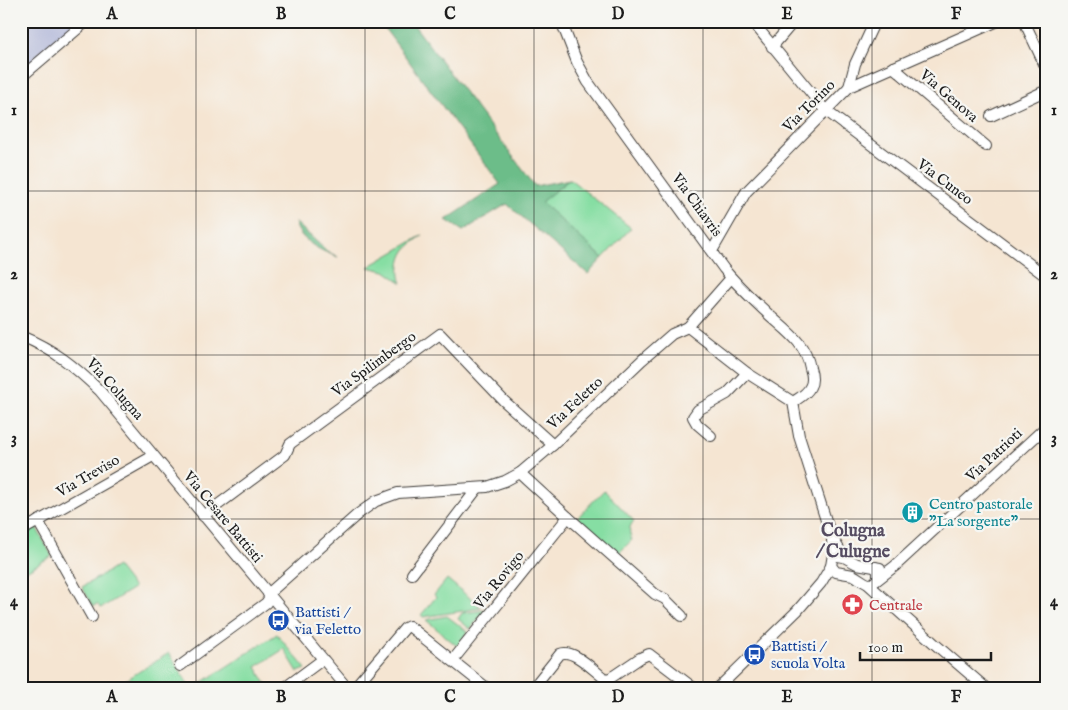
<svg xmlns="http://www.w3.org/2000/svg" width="1068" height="710" font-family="'IM FELL English',serif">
<rect width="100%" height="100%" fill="#f6f6f2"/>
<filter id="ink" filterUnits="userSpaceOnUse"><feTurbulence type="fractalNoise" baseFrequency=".02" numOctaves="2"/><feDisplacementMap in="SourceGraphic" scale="10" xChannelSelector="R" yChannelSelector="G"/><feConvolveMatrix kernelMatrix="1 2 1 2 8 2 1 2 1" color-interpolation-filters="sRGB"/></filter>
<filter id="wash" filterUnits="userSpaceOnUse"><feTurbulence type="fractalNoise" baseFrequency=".0096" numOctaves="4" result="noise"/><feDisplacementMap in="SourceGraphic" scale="20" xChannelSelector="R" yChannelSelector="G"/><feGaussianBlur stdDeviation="1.12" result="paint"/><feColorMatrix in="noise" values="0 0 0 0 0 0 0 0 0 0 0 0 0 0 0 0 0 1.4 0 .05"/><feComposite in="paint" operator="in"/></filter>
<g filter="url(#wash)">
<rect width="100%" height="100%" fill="#f5e5d2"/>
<path fill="#bec2dd" d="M 21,21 L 83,21 L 39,55 L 21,73 Z"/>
<g fill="#86dea3" stroke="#517d60">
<path d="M 570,179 L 631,228 L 603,258 L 540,202 Z"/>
<path d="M 423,235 C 418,239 409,245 405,251 C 399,260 398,274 402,283 L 385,271 L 368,267 Z"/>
<path d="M 604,490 L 634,521 C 628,527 629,533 632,540 L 617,555 L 577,518 Z"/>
<path d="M 36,527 L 52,556 L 21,574 L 21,535 Z"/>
<path d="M 117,566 L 134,588 L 101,608 L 97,604 L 93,606 L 82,587 Z"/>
<path d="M 447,579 L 482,608 L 423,617 L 421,615 L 436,597 L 434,595 Z"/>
<path d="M 486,610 L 470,629 L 458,619 L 462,613 Z"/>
<path d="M 447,616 L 468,632 L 457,646 L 426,620 Z"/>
<path d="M 277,634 L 306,669 L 298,672 L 284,649 L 256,667 L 269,689 L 192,689 Z"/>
<path d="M 169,653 L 191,689 L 111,689 Z"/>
</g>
<g fill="#6cbd89" stroke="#446c52">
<path d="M 379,21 L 411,21 L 535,186 L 570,179 L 541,202 L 603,258 L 588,274 L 507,204 L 463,231 L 446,220 L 500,184 Z"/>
<path d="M 295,222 L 327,251 L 338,257 C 321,251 299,241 295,222 Z"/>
</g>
</g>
<g filter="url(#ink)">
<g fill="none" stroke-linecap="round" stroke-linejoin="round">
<defs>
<g id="minor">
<path d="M 561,21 L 577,62 L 588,82 L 724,269 C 736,284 750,297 764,310 C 783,329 805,340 810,368 C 812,374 813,382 810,387 C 807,394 799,398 793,402"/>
<path d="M 752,21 L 825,110 L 1047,277"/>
<path d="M 1024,21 L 1047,70"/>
<path d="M 772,47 L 794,21"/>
<path d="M 893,67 L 986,146"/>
<path d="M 21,81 L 26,73 L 87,21"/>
<path d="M 849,87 L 855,64 L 875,21"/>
<path d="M 991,116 L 1047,90"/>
<path d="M 712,251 L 746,192 L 849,87 L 998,21"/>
<path d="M 688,327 L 747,373 L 793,402"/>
<path d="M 21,336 C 55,350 74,366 100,391 L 348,689"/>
<path d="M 793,402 L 799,436 L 831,536 L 844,557"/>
<path d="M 711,436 L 697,424 L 693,417 L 698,410 L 727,394 L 747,373"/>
<path d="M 203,516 L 285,455 L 290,444 L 440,334 L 504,401 L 553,445"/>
<path d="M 568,517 L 655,594 L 665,599 L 682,616"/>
<path d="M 38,521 L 92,617"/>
<path d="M 21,531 L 153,456"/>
<path d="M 837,556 L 844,557 L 857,564 L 880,568"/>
<path d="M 831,566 L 836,572 C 841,573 847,574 853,575 C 862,579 870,591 878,578 L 878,571 L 875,567"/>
<path d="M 412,574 L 477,489"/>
<path d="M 877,580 L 895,566 L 1047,426"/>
<path d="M 868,584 L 936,645 L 987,689"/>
<path d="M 268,594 L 358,514 L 376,501 L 398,493 L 487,487 L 505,481 L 520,473 L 553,445 L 642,360 L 672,334 L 688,327 L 731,278"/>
<path d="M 453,660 L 568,517 L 520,473"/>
<path d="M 180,666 L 266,603 L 270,597"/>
<path d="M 283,689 L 322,660"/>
<path d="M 353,689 L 405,628 L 409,626 L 488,689"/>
<path d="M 532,689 L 560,654 C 573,648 593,670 604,678 L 609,679 L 640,658 L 649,654 L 695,689"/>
<path d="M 717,689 L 797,611 L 821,583 L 831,566 L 833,554 L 832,540"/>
</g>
</defs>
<use href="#minor" stroke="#3d3a37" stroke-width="12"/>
<use href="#minor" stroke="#fff" stroke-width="10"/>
</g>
</g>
<path fill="none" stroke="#1c1c1c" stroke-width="1" stroke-opacity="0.55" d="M 196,21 L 196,689M 365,21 L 365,689M 534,21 L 534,689M 703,21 L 703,689M 872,21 L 872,689M 21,191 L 1047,191M 21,355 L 1047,355M 21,519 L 1047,519"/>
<defs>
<symbol id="building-disc" viewBox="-11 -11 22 22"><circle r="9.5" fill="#0f9aa8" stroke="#f6f6f2"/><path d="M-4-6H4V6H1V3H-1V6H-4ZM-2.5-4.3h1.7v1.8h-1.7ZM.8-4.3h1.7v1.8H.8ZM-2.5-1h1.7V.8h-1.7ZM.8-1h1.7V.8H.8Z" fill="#fff"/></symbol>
<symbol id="pharmacy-disc" viewBox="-11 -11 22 22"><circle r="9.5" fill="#e0444e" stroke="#f6f6f2"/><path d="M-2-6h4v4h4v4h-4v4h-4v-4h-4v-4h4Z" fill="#fff"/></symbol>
<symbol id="bus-disc" viewBox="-11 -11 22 22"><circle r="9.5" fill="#1a4fb4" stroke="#f6f6f2"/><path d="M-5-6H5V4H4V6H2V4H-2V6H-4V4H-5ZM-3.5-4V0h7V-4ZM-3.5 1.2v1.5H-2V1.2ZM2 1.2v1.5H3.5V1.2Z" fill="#fff"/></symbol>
</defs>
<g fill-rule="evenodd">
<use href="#building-disc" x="900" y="500" width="25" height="25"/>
<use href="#pharmacy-disc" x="840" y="592" width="25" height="25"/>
<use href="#bus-disc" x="266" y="608" width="25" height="25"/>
<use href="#bus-disc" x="742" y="642" width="25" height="25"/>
</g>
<g text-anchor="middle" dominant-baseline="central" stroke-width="4.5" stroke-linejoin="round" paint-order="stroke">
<g font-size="15" fill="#1c1c1c" stroke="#f6f6f2">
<text transform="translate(949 96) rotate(41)">Via Genova</text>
<text transform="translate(809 106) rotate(-45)">Via Torino</text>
<text transform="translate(945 182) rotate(37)">Via Cuneo</text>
<text transform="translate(697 205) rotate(54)">Via Chiavris</text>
<text transform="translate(374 364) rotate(-36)">Via Spilimbergo</text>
<text transform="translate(115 389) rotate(48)">Via Colugna</text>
<text transform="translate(575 403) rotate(-43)">Via Feletto</text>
<text transform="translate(994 455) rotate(-43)">Via Patrioti</text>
<text transform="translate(88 476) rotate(-30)">Via Treviso</text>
<text transform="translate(223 517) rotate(50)">Via Cesare Battisti</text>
<text transform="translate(499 580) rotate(-51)">Via Rovigo</text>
</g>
<g font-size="15" fill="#0d838f" stroke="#f6f6f2" text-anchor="start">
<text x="929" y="504">Centro pastorale<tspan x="929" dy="17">"La sorgente"</tspan></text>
</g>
<g font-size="15" fill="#be3a42" stroke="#f6f6f2" text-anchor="start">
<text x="869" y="605">Centrale</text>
</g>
<g font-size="15" fill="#164399" stroke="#f6f6f2" text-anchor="start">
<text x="295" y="612">Battisti /<tspan x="295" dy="17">via Feletto</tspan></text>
<text x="771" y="646">Battisti /<tspan x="771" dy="17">scuola Volta</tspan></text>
</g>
<g font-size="18" font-weight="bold" fill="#554c61" stroke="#f6f6f2">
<text x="853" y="531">Colugna<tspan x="853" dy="21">/ Culugne</tspan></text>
</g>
</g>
<rect width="1068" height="710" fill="none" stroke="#f6f6f2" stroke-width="55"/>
<path d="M860 652v8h131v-8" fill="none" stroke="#1c1c1c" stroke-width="2.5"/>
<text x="868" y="652" font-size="15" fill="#1c1c1c" stroke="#f6f6f2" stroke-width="4" paint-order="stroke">100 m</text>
<rect x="28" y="28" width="1012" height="654" fill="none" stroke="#1c1c1c" stroke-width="2"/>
<g font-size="16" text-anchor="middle" font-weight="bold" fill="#1c1c1c">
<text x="112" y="19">A</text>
<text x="281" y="19">B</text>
<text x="450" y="19">C</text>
<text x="618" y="19">D</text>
<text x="787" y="19">E</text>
<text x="956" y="19">F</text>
<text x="14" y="115">1</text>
<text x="1054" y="115">1</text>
<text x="14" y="279">2</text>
<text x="1054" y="279">2</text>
<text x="14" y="443">3</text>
<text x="1054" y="443">3</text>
<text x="14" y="606">4</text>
<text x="1054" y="606">4</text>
<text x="112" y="702">A</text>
<text x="281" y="702">B</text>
<text x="450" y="702">C</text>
<text x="618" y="702">D</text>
<text x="787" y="702">E</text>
<text x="956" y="702">F</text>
</g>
</svg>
